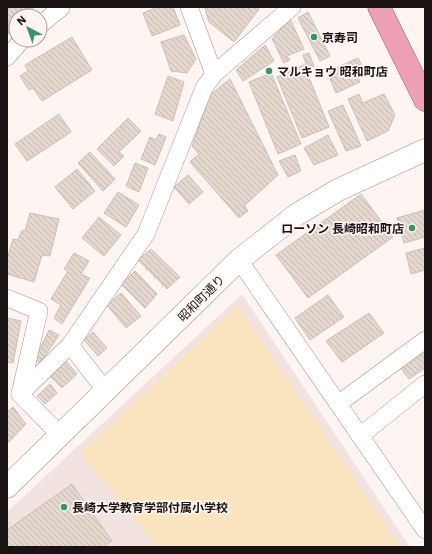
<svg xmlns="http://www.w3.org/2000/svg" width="432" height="554" font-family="'IBM Plex Sans','Noto Sans JP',sans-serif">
<defs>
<pattern id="building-back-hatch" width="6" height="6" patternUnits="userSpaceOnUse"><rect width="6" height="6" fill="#e4d7ce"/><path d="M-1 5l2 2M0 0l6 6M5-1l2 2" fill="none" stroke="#c3b8b0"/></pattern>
</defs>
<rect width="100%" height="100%" fill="#fef4f2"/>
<path fill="#f3e3e0" d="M 242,294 L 410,547 L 7,547 L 7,512 Z"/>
<path fill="#fae5c0" d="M 238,306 L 401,547 L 158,547 L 81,453 Z"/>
<g fill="url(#building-back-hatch)" stroke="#ccbfb7">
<path d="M 7,7 L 34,7 L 27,16 L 16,16 L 16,30 L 12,35 L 7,32 Z"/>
<path d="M 158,7 L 173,7 L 180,25 L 152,36 L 143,13 Z"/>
<path d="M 206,7 L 257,7 L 259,9 L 234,42 L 209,22 L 205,9 Z"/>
<path d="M 308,12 L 330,56 L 320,61 L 298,18 Z"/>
<path d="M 290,19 L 304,49 L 287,56 L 290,60 L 284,63 L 272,39 Z"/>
<path d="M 184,35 L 196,59 L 187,73 L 171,71 L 161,42 Z"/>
<path d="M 72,37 L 92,70 L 42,101 L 33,88 L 29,90 L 20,76 L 28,71 L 25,65 Z"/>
<path d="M 265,45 L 274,61 L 243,81 L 236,70 Z"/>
<path d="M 309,53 L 314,66 L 306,70 L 329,127 L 302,138 L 277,77 L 306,64 L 303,55 Z"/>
<path d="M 358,58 L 363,68 L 356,71 L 360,82 L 336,93 L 327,72 Z"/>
<path d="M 271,73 L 301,144 L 278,154 L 249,82 Z"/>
<path d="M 168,76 L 184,82 L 173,121 L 155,114 Z"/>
<path d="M 230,79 L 278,175 L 244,206 L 248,211 L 239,218 L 190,162 L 199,154 L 192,146 L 210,95 Z"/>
<path d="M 359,94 L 363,103 L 384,94 L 395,115 L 388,131 L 367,141 L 348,99 Z"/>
<path d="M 343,105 L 361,146 L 346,151 L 328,111 Z"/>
<path d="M 59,114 L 71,132 L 27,161 L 15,144 Z"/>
<path d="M 128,118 L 141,131 L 119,152 L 124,156 L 114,166 L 97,149 Z"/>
<path d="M 159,134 L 166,137 L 155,165 L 141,159 L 150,137 L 156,140 Z"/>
<path d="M 328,135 L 338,155 L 314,165 L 304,148 Z"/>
<path d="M 90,152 L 115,179 L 103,191 L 78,163 Z"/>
<path d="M 295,155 L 301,171 L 288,177 L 279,161 Z"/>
<path d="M 135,163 L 148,168 L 139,192 L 126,186 Z"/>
<path d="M 77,169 L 95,191 L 73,209 L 55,187 Z"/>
<path d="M 188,175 L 203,192 L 189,204 L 174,187 Z"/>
<path d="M 118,192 L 139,205 L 126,227 L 104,213 Z"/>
<path d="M 361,194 L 393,237 L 308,298 L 276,255 Z"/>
<path d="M 425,210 L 425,237 L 404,243 L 397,218 Z"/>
<path d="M 30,213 L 59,219 L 50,256 L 42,255 L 34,282 L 7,274 L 7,259 L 13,239 L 18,240 L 22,230 L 25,231 Z"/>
<path d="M 99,217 L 121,235 L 104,256 L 82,238 Z"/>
<path d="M 425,248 L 425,270 L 411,274 L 406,253 Z"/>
<path d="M 151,249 L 180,277 L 167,289 L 138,260 Z"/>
<path d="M 74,253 L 89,261 L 81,274 L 90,278 L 62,324 L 54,318 L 61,305 L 51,299 L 68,271 L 64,269 Z"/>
<path d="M 135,271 L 157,294 L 145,308 L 121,284 Z"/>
<path d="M 121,293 L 141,316 L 126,328 L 107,305 Z"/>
<path d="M 328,295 L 344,317 L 310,340 L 295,318 Z"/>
<path d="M 369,313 L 384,333 L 342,362 L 326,341 Z"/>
<path d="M 7,318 L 21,321 L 13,363 L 7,362 Z"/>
<path d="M 49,330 L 59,335 L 41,362 L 34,361 Z"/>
<path d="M 93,332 L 107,348 L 98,356 L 84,340 Z"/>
<path d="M 425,348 L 425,368 L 409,379 L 401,368 Z"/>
<path d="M 65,360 L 77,374 L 62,388 L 50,376 Z"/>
<path d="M 50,384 L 57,393 L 45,404 L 37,396 Z"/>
<path d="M 13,407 L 26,424 L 7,444 L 7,412 Z"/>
<path d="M 72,484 L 112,541 L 103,547 L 7,547 L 7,530 Z"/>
</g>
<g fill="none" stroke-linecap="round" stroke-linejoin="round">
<defs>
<g id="street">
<path d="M 189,7 L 214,74"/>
<path d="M 40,25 L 61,8 L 59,7"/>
<path d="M 7,57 L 22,40"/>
<path d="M 239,260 L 425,530"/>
<path d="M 7,298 L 39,311 L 20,394 L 60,435"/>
<path d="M 70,345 L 106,391"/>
<path d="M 20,394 L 70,345 L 146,234 L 204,88 L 214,74 L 292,7"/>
<path d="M 338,404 L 425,340"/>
<path d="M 360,436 L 425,384"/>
</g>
<path id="secondary" d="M 7,487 L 239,260 L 296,215 L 338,190 L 425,150"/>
<path id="primary" d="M 379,7 L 425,100"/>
</defs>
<use href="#street" stroke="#a29290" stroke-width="18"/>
<use href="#secondary" stroke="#a29290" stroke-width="23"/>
<use href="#primary" stroke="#9c465e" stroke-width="23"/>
<use href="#street" stroke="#fff" stroke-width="17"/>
<use href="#secondary" stroke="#fff" stroke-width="22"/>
<use href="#primary" stroke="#eea0b7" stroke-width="22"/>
</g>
<g fill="#37946b" stroke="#fef4f2" stroke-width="1.5">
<circle cx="314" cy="37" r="4"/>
<circle cx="269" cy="71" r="4"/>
<circle cx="412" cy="228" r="4"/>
<circle cx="64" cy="507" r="4"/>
</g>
<g text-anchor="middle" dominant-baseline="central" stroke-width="3.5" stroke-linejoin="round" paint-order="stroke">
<g font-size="12" font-weight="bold" fill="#191413" stroke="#fef4f2" text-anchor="start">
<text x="322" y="37">京寿司</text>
<text x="277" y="71">マルキョウ 昭和町店</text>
<text x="404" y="228" text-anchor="end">ローソン 長崎昭和町店</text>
<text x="72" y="507">長崎大学教育学部付属小学校</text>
</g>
<g font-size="12" fill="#191413" stroke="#fef4f2">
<text transform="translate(201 298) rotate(-45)">昭和町通り</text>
</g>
</g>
<rect width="432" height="554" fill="none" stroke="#191413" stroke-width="16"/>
<g transform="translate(28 28) rotate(319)"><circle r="19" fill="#fef4f2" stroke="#a29a99"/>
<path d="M0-3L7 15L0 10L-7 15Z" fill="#37946b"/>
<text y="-6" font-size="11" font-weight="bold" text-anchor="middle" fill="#191413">N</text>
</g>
</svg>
